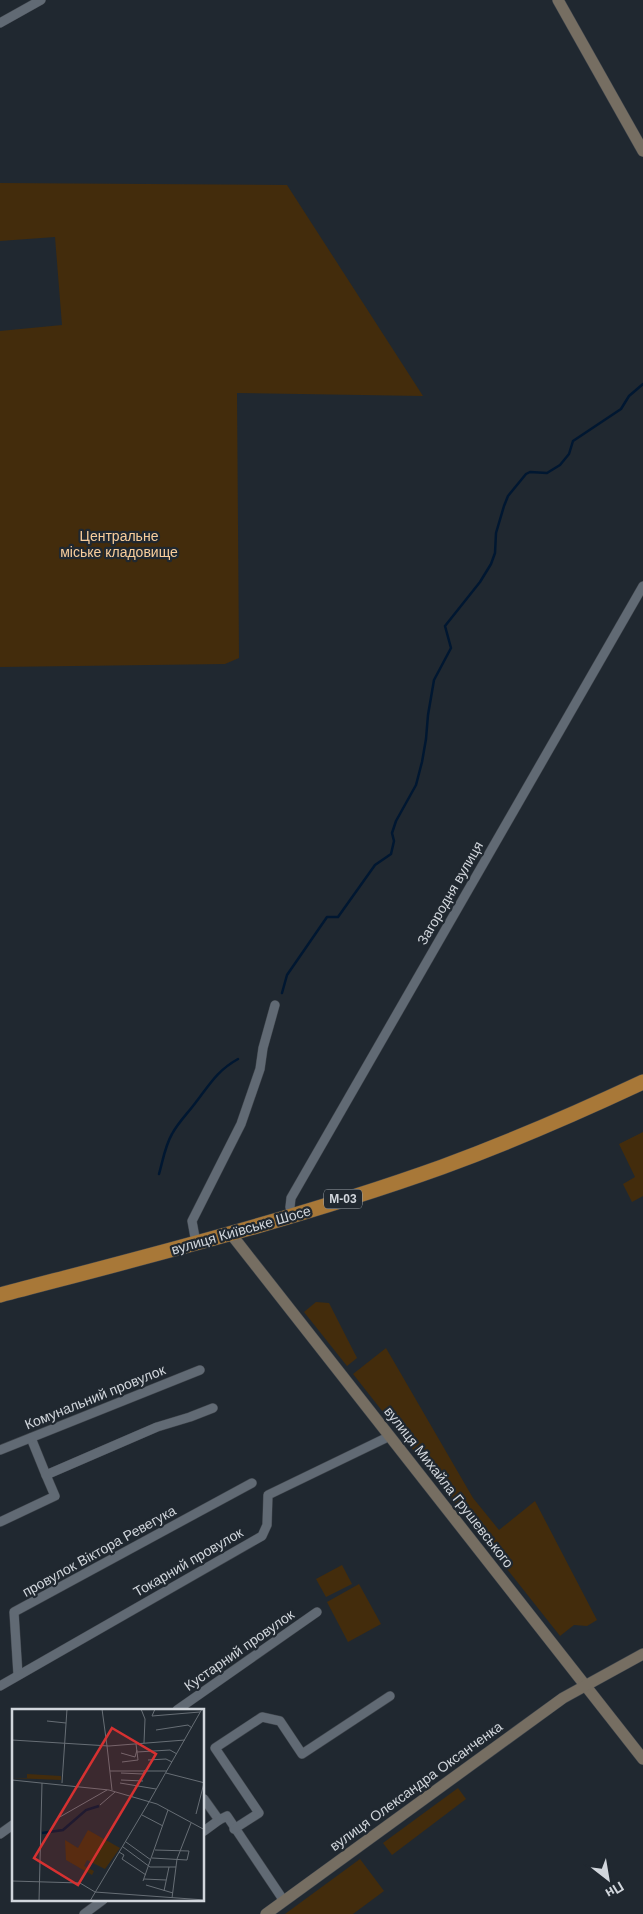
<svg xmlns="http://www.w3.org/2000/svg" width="643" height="1914" font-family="Helvetica,sans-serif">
<rect width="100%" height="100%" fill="#202830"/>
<g fill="#432c0c">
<path d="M 0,183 L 287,185 L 423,396 L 237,393 L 239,658 L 225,664 L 0,667 L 0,331 L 62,325 L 55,237 L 0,241 Z"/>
<path d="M 643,1132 L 643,1196 L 632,1202 L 623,1184 L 635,1177 L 619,1144 Z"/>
<path d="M 316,1302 L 329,1303 L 357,1358 L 347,1366 L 304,1312 Z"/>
<path d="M 386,1348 L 473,1498 L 499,1530 L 535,1501 L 597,1620 L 587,1626 L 574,1625 L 560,1636 L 353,1374 Z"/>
<path d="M 342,1565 L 352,1584 L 326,1597 L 316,1579 Z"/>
<path d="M 359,1584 L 381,1624 L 348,1642 L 327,1602 Z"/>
<path d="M 458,1788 L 466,1799 L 392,1855 L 383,1843 Z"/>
<path d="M 360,1859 L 384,1891 L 353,1914 L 285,1914 Z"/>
</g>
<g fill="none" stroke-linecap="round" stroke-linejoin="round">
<g stroke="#001731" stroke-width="2.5">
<path d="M 282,993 L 287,975 L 327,917 L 338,917 L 375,865 L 391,854 L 394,841 L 392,833 L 396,821 L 416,785 L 422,762 L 426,739 L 428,715 L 434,680 L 451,648 L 445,626 L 480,582 L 491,564 L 495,553 L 496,533 L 504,506 L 508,496 L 526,474 L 530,472 L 547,473 L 560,465 L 569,454 L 573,441 L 621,409 L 629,396 L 643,384"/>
<path d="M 159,1174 C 163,1160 165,1146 172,1134 C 178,1123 186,1115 193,1106 C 209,1086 215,1072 238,1059"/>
</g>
<defs>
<g id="street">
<path d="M 0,23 L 41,0"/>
<path d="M 292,1216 L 290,1207 L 291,1198 L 643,586"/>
<path d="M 196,1243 L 192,1221 L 241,1124 L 260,1069 L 263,1048 L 275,1005"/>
<path d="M 31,1438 L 46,1475"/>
<path d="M 0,1450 L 200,1370"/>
<path d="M 0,1522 L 55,1496 L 46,1475 L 157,1427 L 190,1417 L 213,1408"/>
<path d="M 18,1675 L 14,1612 L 252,1483"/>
<path d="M 0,1686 L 262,1536 L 267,1525 L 268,1495 L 390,1436"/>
<path d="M 177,1710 L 317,1612"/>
<path d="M 204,1799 L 219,1820 L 227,1816 L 284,1901"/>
<path d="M 234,1829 L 259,1813 L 215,1748 L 262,1717 L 280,1721 L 302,1754 L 390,1696"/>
<path d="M 204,1831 L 219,1820"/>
<path d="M 0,1834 L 14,1824"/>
<path d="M 84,1914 L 103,1900"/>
</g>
<g id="secondary">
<path d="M 558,0 L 643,151"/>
<path d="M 231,1234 L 643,1759"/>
<path d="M 266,1914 L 563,1698 L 643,1654"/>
</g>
<path id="highway" d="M 0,1295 C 148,1256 297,1219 442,1167 C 510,1142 577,1113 643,1082"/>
</defs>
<use href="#street" stroke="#3e444b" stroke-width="10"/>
<use href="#secondary" stroke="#3e444b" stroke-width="12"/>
<use href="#highway" stroke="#3e444b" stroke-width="16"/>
<use href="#street" stroke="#616a74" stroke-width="9"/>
<use href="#secondary" stroke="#766e62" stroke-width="11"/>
<use href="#highway" stroke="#a87838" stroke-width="15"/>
</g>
<g text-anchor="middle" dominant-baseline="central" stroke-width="4.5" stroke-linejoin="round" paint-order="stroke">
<rect fill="#202830" stroke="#9ca2a8" stroke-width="1" x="324" y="1189.5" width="38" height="19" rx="4"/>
<g font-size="12" font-weight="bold" fill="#d1d6dc">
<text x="343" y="1199">М-03</text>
</g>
<g font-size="14" fill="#f9ce9c" stroke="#202830">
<text x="119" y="536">Центральне<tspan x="119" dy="16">міське кладовище</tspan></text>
</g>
<g font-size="14" fill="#d1d6dc" stroke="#202830">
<text transform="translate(450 893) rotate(-60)">Загородня вулиця</text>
<text transform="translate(241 1230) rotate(-16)">вулиця Київське Шосе</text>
<text transform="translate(95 1397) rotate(-22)">Комунальний провулок</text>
<text transform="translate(449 1487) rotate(52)">вулиця Михайла Грушевського</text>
<text transform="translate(99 1551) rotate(-29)">провулок Віктора Ревегука</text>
<text transform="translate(188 1562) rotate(-30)">Токарний провулок</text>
<text transform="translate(239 1650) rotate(-35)">Кустарний провулок</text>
<text transform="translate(416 1786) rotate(-36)">вулиця Олександра Оксанченка</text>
</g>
</g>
<g transform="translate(12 1709)">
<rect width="192" height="192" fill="#202830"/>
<path d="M 15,65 L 49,67 L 49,71 L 0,69 L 15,69 ZM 76,121 L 108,139 L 93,160 L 75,151 L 72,157 L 82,162 L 80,166 L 54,151 L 53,131 L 66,139 Z" fill="#432c0c"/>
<path fill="none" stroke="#001731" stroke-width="2.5" d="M 30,124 L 51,121 L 74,101 L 87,97"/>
<path fill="none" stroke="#676e75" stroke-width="1" d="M 90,0 L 95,37M 129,0 L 133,10 L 132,34M 143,0 L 140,7 L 188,3M 35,12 L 54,14M 144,21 L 176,16 L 180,19M 0,31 L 97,37 L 173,31M 95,37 L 100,81M 125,43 L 158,41 L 165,45M 109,44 L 123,48 L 125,41M 136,51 L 154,50 L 160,53M 110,53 L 126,51 L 124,35M 98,62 L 155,62M 109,64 L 131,65 L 133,61M 154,64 L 193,74M 0,71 L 97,81 L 145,95 L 193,121M 109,71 L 131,72M 50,74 L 55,0M 108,74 L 144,80M 137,93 L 190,0M 88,96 L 103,83M 184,105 L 192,74M 130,106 L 151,117M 46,109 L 95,81M 114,133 L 139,151M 111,138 L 138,158 L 164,158M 107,143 L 112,146 L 110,150 L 134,166M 140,149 L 175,151 L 177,142 L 143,141M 132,170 L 154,171M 0,172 L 68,174 L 83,183M 131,172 L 156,101M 134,176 L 161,184M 152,182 L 157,158M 83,183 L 193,191M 160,189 L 165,150 L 179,114M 27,192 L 30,74M 78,192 L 137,93"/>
<path fill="#d63131" fill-opacity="0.15" stroke="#d63131" stroke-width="2.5" d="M 100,19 L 144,45 L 66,176 L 22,149 Z"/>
<rect width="192" height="192" fill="none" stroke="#d1d6dc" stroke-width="2.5"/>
</g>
<g transform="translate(608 1879) rotate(149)" stroke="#202830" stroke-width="4" paint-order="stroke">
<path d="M0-4L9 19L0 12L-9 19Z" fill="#d1d6dc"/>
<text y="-8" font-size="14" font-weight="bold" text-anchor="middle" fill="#d1d6dc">Пн</text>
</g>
</svg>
